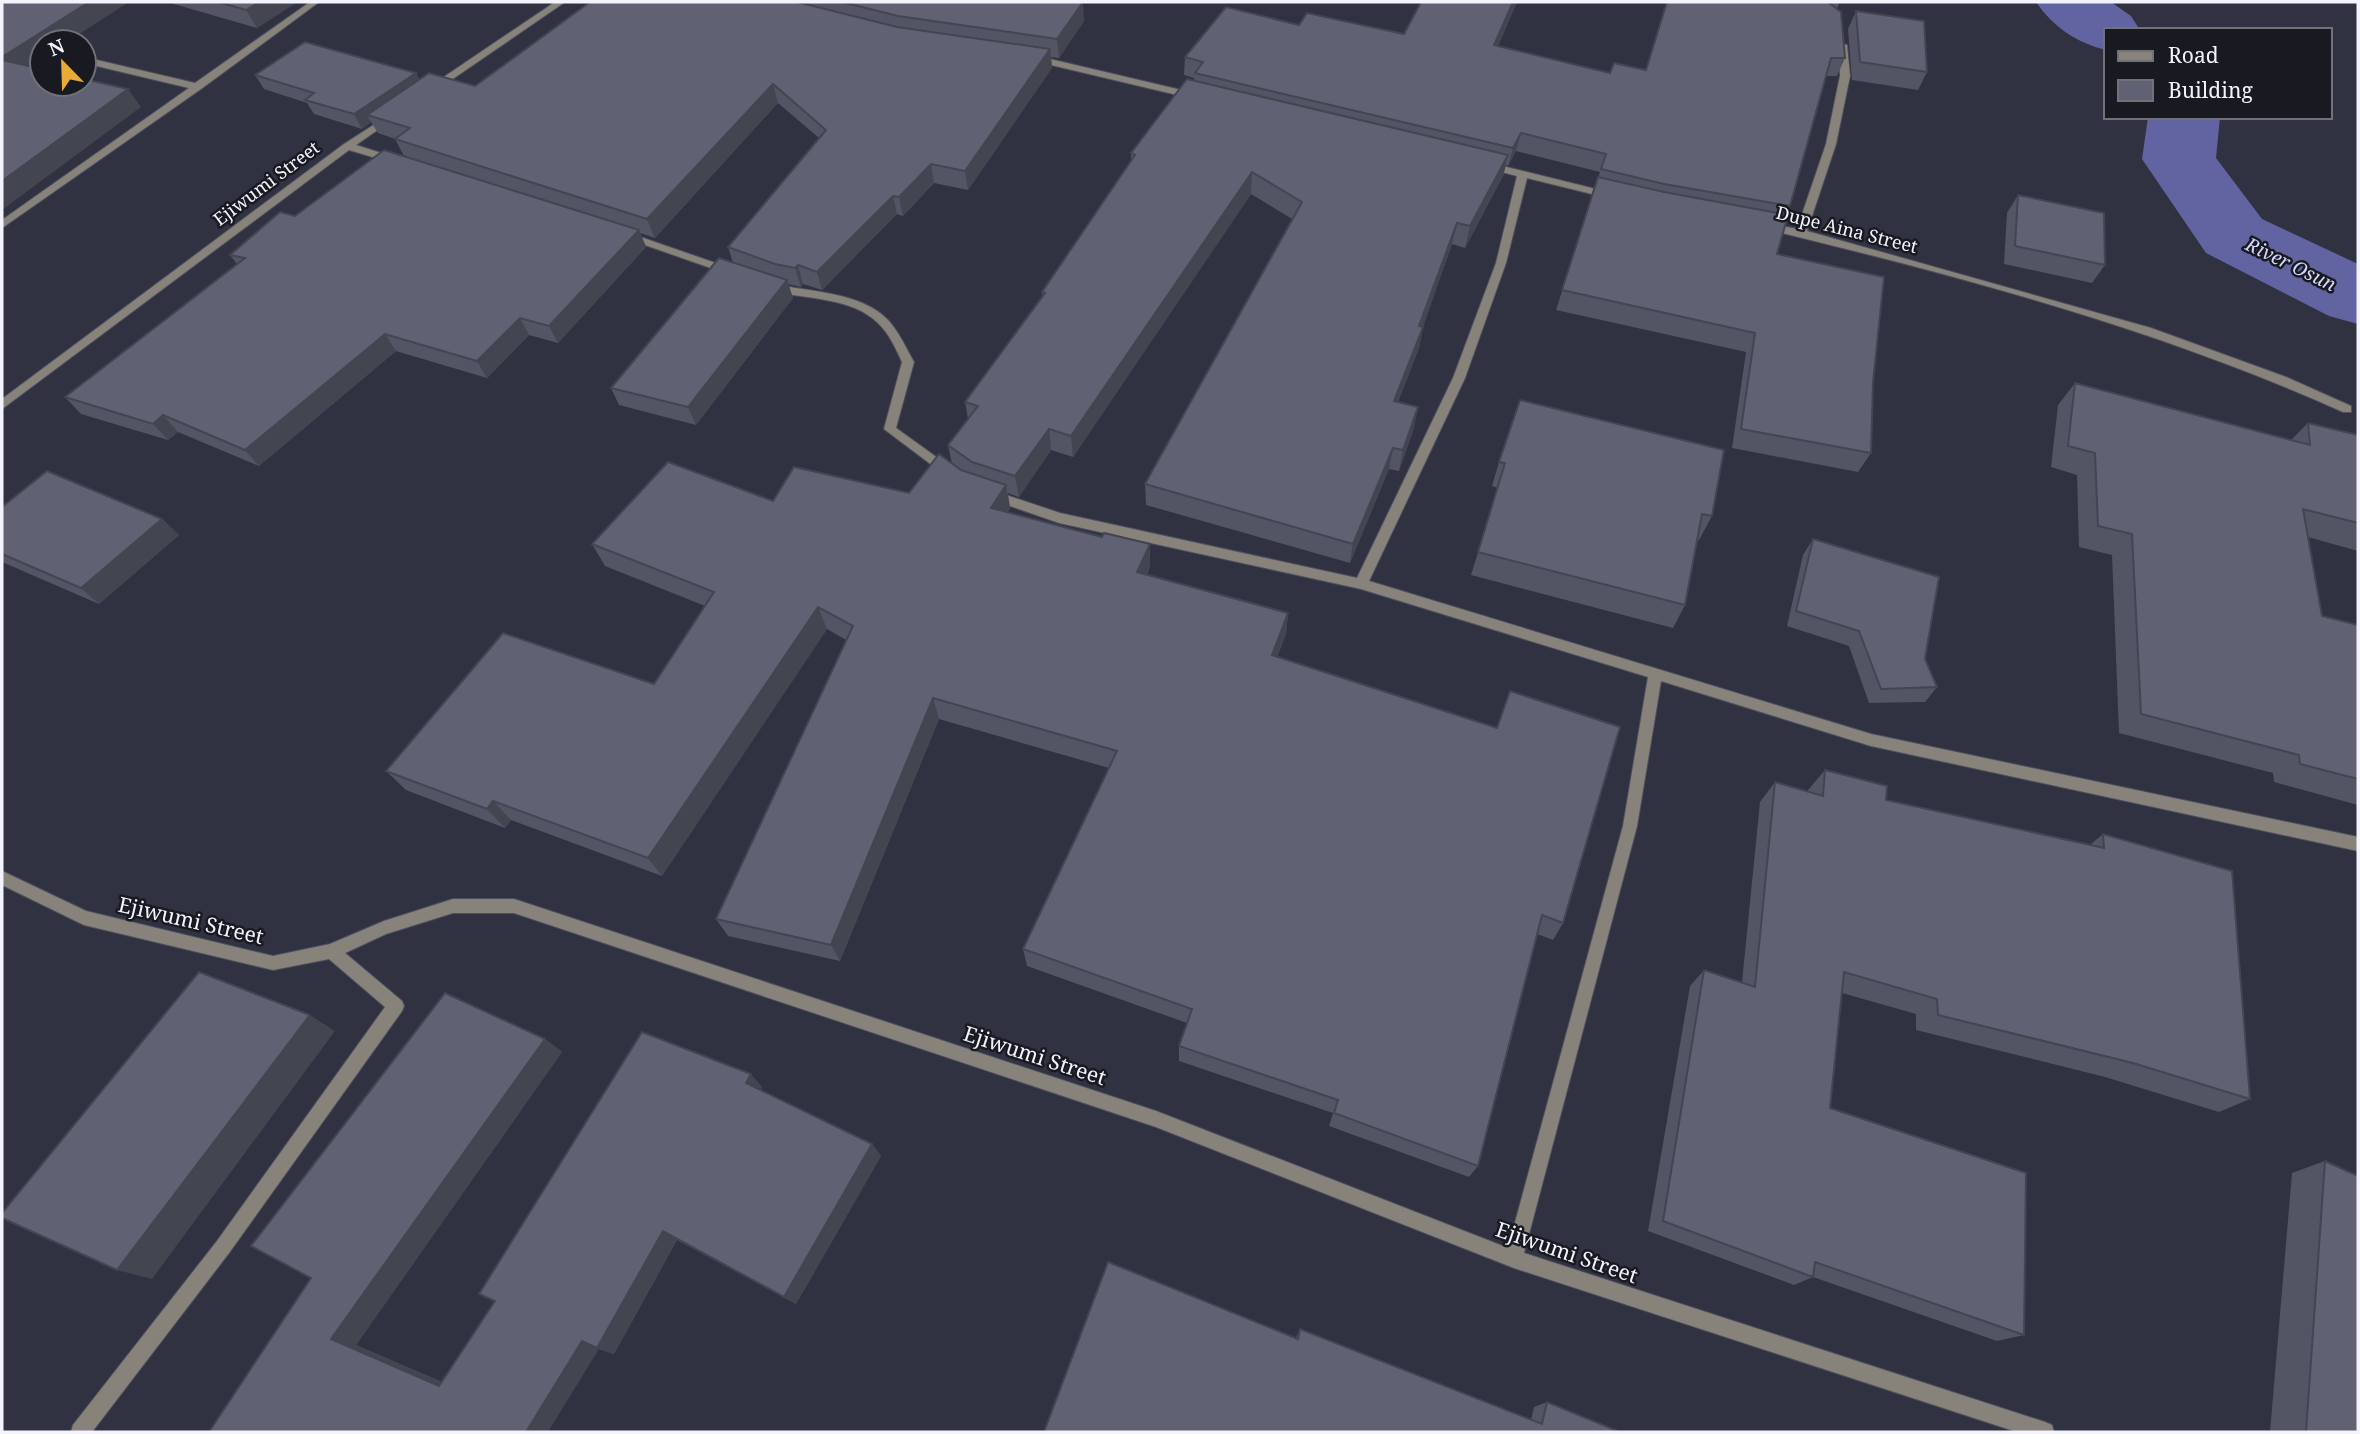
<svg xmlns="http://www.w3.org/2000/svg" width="2360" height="1434" font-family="'Noto Serif',serif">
<rect width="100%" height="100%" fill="#303141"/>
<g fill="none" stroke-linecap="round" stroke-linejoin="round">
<g fill="#6263a1" fill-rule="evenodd">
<path d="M 2036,2 L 2111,2 L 2131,16 L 2140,30 L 2106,30 L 2106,50 C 2077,43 2053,27 2036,2 Z"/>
<path d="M 2148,117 L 2220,117 L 2216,158 L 2262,219 L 2358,264 L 2358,324 L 2329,316 L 2206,253 L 2142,159 Z"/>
</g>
<defs>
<path id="lane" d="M 310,2 L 319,2 L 201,89 L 2,228 L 2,220 L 189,88 L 84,63 L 84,57 L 195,83 Z"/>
<g id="street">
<path d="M 555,2 L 565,2 L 438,89 L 432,89 L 432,85 Z"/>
<path d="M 1839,43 L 1847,45 L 1850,76 L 1836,144 L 1807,231 L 2151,328 L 2286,377 L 2351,406 L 2351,412 L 2343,412 C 2157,328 1959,276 1762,228 L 1761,226 L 1766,223 L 1797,229 L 1826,144 L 1840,76 Z"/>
<path d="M 1033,55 L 1194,93 L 1199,96 L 1194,99 L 1030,60 L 1030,56 Z"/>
<path d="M 389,115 L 392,116 L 392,120 L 356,145 L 397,158 L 397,162 L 389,162 L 349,150 L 2,409 L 2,399 L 344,144 Z"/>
<path d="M 1486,162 L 1616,194 L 1617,196 L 1612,199 L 1527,178 L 1506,263 L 1465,378 L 1369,581 L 1871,734 L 2358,837 L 2358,851 L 1871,746 L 1661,681 L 1637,826 L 1524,1253 L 2045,1422 L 2052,1425 L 2054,1432 L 2017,1432 L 1514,1268 L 1156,1127 L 514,913 L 453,913 L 386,934 L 345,953 L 402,1001 L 404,1006 L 402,1011 L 229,1253 L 92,1432 L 71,1432 L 73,1425 L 217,1241 L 385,1007 L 329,959 L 273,970 L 84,925 L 2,885 L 2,871 L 86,911 L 273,956 L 330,944 L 384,921 L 453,899 L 514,899 L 1156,1111 L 1508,1248 L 1623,826 L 1648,677 L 1361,589 L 1059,523 L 987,498 L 985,495 L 991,490 L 1060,513 L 1357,578 L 1453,378 L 1496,263 L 1517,176 L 1482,167 L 1482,163 Z"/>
<path d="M 626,232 L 733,269 L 734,271 L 733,273 L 725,273 L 622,237 L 622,233 Z"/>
<path d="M 774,284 C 810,292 861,292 888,320 C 899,332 906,348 914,362 L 896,428 L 953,469 L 955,472 L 953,475 L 945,475 L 884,429 L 902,362 C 896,349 890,335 879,324 C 853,297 805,299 770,291 L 769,288 Z"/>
</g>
</defs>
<use href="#lane" stroke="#4f505f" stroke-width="2"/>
<use href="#street" stroke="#4f505f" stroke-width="2"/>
<use href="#lane" fill="#87827a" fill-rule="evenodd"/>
<use href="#street" fill="#87827a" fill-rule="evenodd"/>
</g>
<g fill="#535464">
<path d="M 167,2 L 297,2 L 257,28 Z"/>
<path d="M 590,2 L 1080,2 L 1084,21 L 1059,58 L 1051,57 L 1052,68 L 968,190 L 934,183 L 903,216 L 897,214 L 822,290 L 803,284 L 801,287 L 788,284 L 793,298 L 696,425 L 619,405 L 611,388 L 733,263 L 728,247 L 819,138 L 778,103 L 655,238 L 640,233 L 646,247 L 558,343 L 529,335 L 487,378 L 396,351 L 259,466 L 178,432 L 168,440 L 81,414 L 65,397 L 237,264 L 230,255 L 295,216 L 404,156 L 395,139 L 378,133 L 371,122 L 362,129 L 314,114 L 307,103 L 264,89 L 255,75 L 416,73 L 419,79 L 475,86 Z"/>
<path d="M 1421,2 L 1517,2 L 1498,46 L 1610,73 L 1646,70 L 1667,2 L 1840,2 L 1837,9 L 1845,58 L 1837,76 L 1826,76 L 1790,206 L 1786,214 L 1777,254 L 1873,382 L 1871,453 L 1858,472 L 1732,448 L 1746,352 L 1556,310 L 1600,172 L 1516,151 L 1508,166 L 1506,165 L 1503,176 L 1465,248 L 1452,244 L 1423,327 L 1419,348 L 1398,402 L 1414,428 L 1399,471 L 1389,469 L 1350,563 L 1146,505 L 1145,484 L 1292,219 L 1251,194 L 1073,457 L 1051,450 L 1019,497 L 1008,493 L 1010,508 L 1008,512 L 1150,566 L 1147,575 L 1288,613 L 1286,634 L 1277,657 L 1497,728 L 1510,691 L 1563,923 L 1553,940 L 1537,934 L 1478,1166 L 1469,1177 L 1329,1126 L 1333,1113 L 1179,1061 L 1179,1046 L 1187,1023 L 1027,966 L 1023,949 L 1109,768 L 939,719 L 840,961 L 728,936 L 716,919 L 846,640 L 827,629 L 662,876 L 511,820 L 505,828 L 406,790 L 386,771 L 654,684 L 705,606 L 605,566 L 592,544 L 773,501 L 909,493 L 952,464 L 948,445 L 968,419 L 965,402 L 1042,296 L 1042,292 L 1131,161 L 1131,153 L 1194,81 L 1194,78 L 1184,75 L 1185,57 L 1299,25 L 1404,34 Z"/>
<path d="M 1856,11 L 1927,72 L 1918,90 L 1852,80 L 1848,29 Z"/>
<path d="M 2018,195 L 2105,265 L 2092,283 L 2004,264 L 2007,213 Z"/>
<path d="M 2075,383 L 2291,440 L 2308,423 L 2358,435 L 2358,551 L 2308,537 L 2322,616 L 2358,625 L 2358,805 L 2274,782 L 2273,773 L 2119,733 L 2112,555 L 2079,547 L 2077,475 L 2051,467 L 2058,405 Z"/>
<path d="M 1499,462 L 1712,516 L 1699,540 L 1697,540 L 1685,605 L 1673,628 L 1471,575 L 1498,488 L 1492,486 Z"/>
<path d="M 2,507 L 162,519 L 179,535 L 99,604 L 2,562 Z"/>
<path d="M 1813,539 L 1925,659 L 1937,687 L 1925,702 L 1869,703 L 1849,646 L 1787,626 L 1803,555 Z"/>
<path d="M 1825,770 L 1886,800 L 2090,845 L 2103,834 L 2250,1099 L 2219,1112 L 2105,1077 L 1916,1030 L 1916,1014 L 1842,993 L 1830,1108 L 2024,1335 L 1997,1341 L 1813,1277 L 1794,1285 L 1648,1231 L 1690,986 L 1704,970 L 1742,982 L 1760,802 L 1775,782 L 1808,792 L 1808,790 Z"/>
<path d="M 545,1039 L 562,1052 L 356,1345 L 442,1382 L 762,1087 L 760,1091 L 872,1144 L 881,1156 L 796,1304 L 677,1240 L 614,1354 L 599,1349 L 209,1432 Z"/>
<path d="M 2325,1161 L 2358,1432 L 2270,1432 L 2292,1173 Z"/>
<path d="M 1300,1329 L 1531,1420 L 1534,1407 L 1547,1402 L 1620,1432 L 1044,1432 L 1296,1338 Z"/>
</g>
<g fill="#434551">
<path d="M 89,2 L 129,2 L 67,42 L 42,42 L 42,58 L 13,77 L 2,63 L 2,57 Z"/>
<path d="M 259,2 L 297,2 L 257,28 L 246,10 Z"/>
<path d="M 1083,2 L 1084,21 L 1059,58 L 1057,39 Z"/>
<path d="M 1513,2 L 1517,2 L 1490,63 L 1494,45 Z"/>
<path d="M 1050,49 L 1052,68 L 968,190 L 965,171 Z"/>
<path d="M 416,73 L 424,87 L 367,115 L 371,122 L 362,129 L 354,114 Z"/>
<path d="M 773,84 L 778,103 L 655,238 L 647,219 Z"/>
<path d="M 128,89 L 141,107 L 2,210 L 2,181 Z"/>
<path d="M 1521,133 L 1516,151 L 1508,166 L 1513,148 Z"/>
<path d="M 1508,155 L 1503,176 L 1465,248 L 1470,226 Z"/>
<path d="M 931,164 L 934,183 L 903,216 L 899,197 Z"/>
<path d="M 1252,172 L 1251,194 L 1073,457 L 1071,436 Z"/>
<path d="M 893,196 L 897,214 L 822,290 L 817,272 Z"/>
<path d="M 1457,223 L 1452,244 L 1419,338 L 1423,327 L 1419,348 L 1390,422 L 1394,401 Z"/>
<path d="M 639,230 L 646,247 L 558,343 L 549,326 Z"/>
<path d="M 798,265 L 803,284 L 801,287 L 795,268 Z"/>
<path d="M 787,280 L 793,298 L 696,425 L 688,407 Z"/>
<path d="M 520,318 L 529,335 L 487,378 L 477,361 Z"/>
<path d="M 385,334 L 396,351 L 259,466 L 245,450 Z"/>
<path d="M 1418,407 L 1414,428 L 1399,471 L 1403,450 Z"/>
<path d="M 163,415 L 178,432 L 168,440 L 153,424 Z"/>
<path d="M 1049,429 L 1051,450 L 1019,497 L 1015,476 Z"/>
<path d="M 1393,448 L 1389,469 L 1350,563 L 1353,544 Z"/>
<path d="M 1006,485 L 1010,508 L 995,530 L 991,508 Z"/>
<path d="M 162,519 L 179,535 L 99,604 L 81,588 Z"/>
<path d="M 1150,544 L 1150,566 L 1138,594 L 1137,572 Z"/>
<path d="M 818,607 L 827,629 L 662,876 L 648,858 Z"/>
<path d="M 1288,613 L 1286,634 L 1270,676 L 1272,655 Z"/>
<path d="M 933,698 L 939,719 L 840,961 L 831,945 Z"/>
<path d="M 493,801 L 511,820 L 505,828 L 487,809 Z"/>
<path d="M 310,1015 L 335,1031 L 152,1279 L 117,1270 Z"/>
<path d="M 545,1039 L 562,1052 L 356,1345 L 462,1391 L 439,1386 L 331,1339 Z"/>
<path d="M 751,1074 L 762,1087 L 757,1096 L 746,1083 Z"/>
<path d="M 872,1144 L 881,1156 L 796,1304 L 784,1297 Z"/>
<path d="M 663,1231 L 677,1240 L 614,1354 L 599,1349 L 548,1432 L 526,1432 L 582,1341 Z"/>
</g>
<g fill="#606274" stroke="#434551" stroke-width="2">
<path d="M 2,2 L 89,2 L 2,57 Z"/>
<path d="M 218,2 L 259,2 L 246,10 Z"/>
<path d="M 590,2 L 797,2 L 897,27 L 1050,49 L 965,171 L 931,164 L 899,197 L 893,196 L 817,272 L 798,265 L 795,268 L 775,264 L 728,247 L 826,130 L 773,84 L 647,219 L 395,139 L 410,128 L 367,115 L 429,73 L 475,86 Z"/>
<path d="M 842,2 L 1083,2 L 1057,39 L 898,16 Z"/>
<path d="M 1421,2 L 1513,2 L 1494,45 L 1610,73 L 1614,63 L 1646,70 L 1667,2 L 1828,2 L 1841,12 L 1845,58 L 1831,58 L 1790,206 L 1664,184 L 1601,169 L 1606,154 L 1521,133 L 1513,148 L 1195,73 L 1203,62 L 1185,57 L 1226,7 L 1299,25 L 1307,13 L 1404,34 Z"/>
<path d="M 1856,11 L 1924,21 L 1927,72 L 1860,62 Z"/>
<path d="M 305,42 L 416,73 L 354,114 L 305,100 L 314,93 L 255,75 Z"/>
<path d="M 2,60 L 42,69 L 42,84 L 84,84 L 84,79 L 128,89 L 2,181 Z"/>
<path d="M 1187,79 L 1508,155 L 1470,226 L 1457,223 L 1419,326 L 1423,327 L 1394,401 L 1418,407 L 1403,450 L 1393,448 L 1353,544 L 1145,484 L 1302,202 L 1252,172 L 1071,436 L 1049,429 L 1015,476 L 972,462 L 948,445 L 978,406 L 965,402 L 1045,293 L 1042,292 L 1135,155 L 1131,153 Z"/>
<path d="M 384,150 L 639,230 L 549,326 L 520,318 L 477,361 L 385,334 L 245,450 L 163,415 L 153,424 L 65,397 L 245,258 L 230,255 L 280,212 L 295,216 Z"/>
<path d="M 1598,177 L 1664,192 L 1788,215 L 1777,254 L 1884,277 L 1873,382 L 1871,453 L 1741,429 L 1755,333 L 1562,290 Z"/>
<path d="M 2018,195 L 2104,213 L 2105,265 L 2015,246 Z"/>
<path d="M 719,258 L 787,280 L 688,407 L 611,388 Z"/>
<path d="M 2075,383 L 2310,445 L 2308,423 L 2358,435 L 2358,523 L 2303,509 L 2322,616 L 2358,625 L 2358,779 L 2300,764 L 2299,755 L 2141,714 L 2132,534 L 2098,526 L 2095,453 L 2068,446 Z"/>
<path d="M 1520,400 L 1724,450 L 1712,516 L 1702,514 L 1685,605 L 1478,552 L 1505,463 L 1499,462 Z"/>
<path d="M 939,454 L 961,470 L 1006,485 L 991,508 L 1102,537 L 1104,533 L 1150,544 L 1137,572 L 1288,613 L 1272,655 L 1497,728 L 1510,691 L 1620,727 L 1563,923 L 1542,915 L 1478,1166 L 1334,1113 L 1338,1100 L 1179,1046 L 1192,1009 L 1023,949 L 1117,751 L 933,698 L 831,945 L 716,919 L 853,626 L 818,607 L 648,858 L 493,801 L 487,809 L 386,771 L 503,633 L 654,684 L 714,592 L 592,544 L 668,462 L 773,501 L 794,467 L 909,493 Z"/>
<path d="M 47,471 L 162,519 L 81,588 L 2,554 L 2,507 Z"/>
<path d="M 1813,539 L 1939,577 L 1925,659 L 1937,687 L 1881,689 L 1859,631 L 1796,611 Z"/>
<path d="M 1825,770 L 1887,786 L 1886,800 L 2104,848 L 2103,834 L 2232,871 L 2250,1099 L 2133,1063 L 1938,1015 L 1937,999 L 1844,972 L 1830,1108 L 2026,1173 L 2024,1335 L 1815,1262 L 1813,1277 L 1663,1221 L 1704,970 L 1755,987 L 1775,782 L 1823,796 Z"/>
<path d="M 199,972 L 310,1015 L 117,1270 L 2,1218 L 2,1213 Z"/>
<path d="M 445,993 L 545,1039 L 331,1339 L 439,1386 L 495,1301 L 479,1294 L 642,1032 L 751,1074 L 746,1083 L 872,1144 L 784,1297 L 663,1231 L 597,1348 L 582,1341 L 526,1432 L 209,1432 L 311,1278 L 251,1246 Z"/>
<path d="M 2325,1161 L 2358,1176 L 2358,1432 L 2306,1432 Z"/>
<path d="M 1108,1262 L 1298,1339 L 1300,1329 L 1542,1424 L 1547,1402 L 1620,1432 L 1044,1432 Z"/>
</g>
<g text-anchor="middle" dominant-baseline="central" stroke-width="5" stroke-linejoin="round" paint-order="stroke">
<g font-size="18" fill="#f2f3fd" stroke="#191a21">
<text transform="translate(266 183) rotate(-37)">Ejiwumi Street</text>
<text transform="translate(1847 229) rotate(14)">Dupe Aina Street</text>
</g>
<g font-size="19" font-style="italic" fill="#d6d8fe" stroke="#191a21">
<text transform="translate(2291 264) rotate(26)">River Osun</text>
</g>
<g font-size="21" fill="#f2f3fd" stroke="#191a21">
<text transform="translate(191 920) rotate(13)">Ejiwumi Street</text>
<text transform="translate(1035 1055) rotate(18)">Ejiwumi Street</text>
<text transform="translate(1567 1252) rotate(19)">Ejiwumi Street</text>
</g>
</g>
<rect width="2360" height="1434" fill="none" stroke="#f2f3fd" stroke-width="7"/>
<rect x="2104" y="28" width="228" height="91" fill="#191a21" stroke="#707179" stroke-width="2"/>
<rect x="2118" y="51" width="35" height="10" fill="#87827a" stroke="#707179" stroke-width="2"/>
<text x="2168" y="63" font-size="21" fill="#f2f3fd">Road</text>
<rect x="2118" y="80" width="35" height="21" fill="#606274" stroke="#707179" stroke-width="2"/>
<text x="2168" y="98" font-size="21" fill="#f2f3fd">Building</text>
<g transform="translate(63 63) rotate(337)"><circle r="33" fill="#191a21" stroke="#707179" stroke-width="2"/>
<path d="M0-5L12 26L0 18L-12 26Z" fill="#e8ab37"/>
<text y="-10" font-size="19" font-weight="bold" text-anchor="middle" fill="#f2f3fd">N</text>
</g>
</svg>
